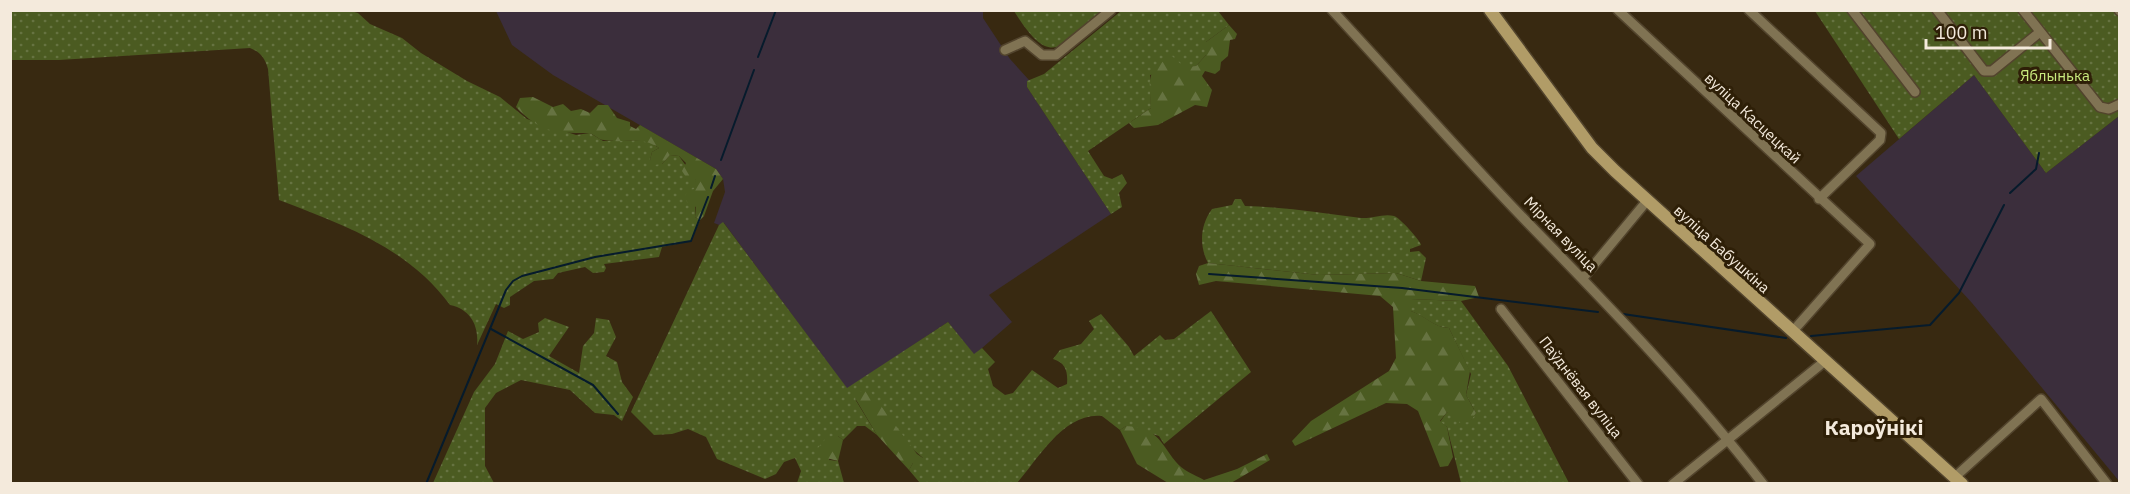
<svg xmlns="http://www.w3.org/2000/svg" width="2130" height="494" font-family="'IBM Plex Sans',sans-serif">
<defs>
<pattern id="green-dots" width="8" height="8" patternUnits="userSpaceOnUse" patternTransform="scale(1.5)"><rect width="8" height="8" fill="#4b5b21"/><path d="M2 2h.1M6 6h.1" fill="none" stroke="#667341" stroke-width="1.8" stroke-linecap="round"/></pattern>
<pattern id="forest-firs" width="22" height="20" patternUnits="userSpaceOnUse" patternTransform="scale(1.5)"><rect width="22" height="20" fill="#4b5b21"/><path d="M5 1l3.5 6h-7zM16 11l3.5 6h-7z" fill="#667341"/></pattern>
</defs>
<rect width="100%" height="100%" fill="#382911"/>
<g fill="#3b2e3c">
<path d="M 496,11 L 983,11 L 983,18 L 1010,59 L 1029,80 L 1027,87 L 1111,214 L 989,295 L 1012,322 L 974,355 L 948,322 L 847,389 L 724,223 L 722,226 L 714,223 L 725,192 L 723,179 L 716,169 L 553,75 L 512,45 Z"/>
<path d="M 1974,75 L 2046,173 L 2119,116 L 2119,481 L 1972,303 L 1856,176 Z"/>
</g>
<g fill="url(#green-dots)">
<path d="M 347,10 L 358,13 L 370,24 L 402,38 L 421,53 L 467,81 L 500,97 L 527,119 L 576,135 L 590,133 L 603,141 L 646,140 L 659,148 L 652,152 L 650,160 L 662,164 L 670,155 L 679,156 L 696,180 L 695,217 L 700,220 L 691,241 L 662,247 L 659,257 L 604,264 L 606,268 L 604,272 L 593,273 L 585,267 L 558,273 L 553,279 L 534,281 L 510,297 L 510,305 L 504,308 L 496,304 L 477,345 C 479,325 470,309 450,305 C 407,247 344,225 279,200 L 268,69 C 265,58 260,52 250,48 L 59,60 L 11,60 L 11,11 Z"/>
<path d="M 1014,11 L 1105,11 C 1060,48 1051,70 1014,11 Z"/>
<path d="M 1121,11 L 1218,11 L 1229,25 L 1206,42 L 1206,55 L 1196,66 L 1150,75 L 1151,108 L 1088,151 L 1104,176 L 1112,179 L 1122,174 L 1127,183 L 1119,193 L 1122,207 L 1111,214 L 1027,87 L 1027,81 L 1044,74 Z"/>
<path d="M 1815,11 L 2119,11 L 2119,116 L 2046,173 L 1974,75 L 1899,139 Z"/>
<path d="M 1235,199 L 1241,199 L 1245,206 C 1285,207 1322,213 1361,218 C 1371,219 1384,213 1394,216 C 1399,217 1420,240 1421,245 L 1410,249 L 1410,252 L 1419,251 L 1426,258 L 1421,281 L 1396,273 L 1319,275 L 1208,263 C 1199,246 1200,225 1212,209 L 1232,205 Z"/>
<path d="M 723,222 L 847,388 L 948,322 L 974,354 L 982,348 L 995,362 L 988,369 L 993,386 L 1005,395 L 1013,393 L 1032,370 L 1058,388 L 1067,384 C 1068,372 1066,363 1053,359 L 1060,350 L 1081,344 L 1094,329 L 1089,321 L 1101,314 L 1129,347 L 1134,356 L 1160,335 L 1165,340 L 1174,339 L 1211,311 L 1251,372 L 1164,444 L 1159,436 L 1126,426 L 1120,430 L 1102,416 C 1064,412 1039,458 1017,483 L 920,483 L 909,470 L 913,463 L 923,458 L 855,399 L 877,435 L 865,426 L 857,426 L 843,440 L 838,436 L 829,460 L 838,461 L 844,483 L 797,483 L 801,471 L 795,458 L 784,462 L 776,474 L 765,479 L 717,459 L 706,437 L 688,429 L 672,434 L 654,435 L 631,412 L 719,225 Z"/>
<path d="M 1411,299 L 1461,301 L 1508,366 L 1569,483 L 1461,483 L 1447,427 L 1440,422 L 1447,412 L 1470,421 L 1476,413 L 1466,395 L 1471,374 L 1449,328 C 1433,327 1425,316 1411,311 Z"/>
<path d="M 545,318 L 569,327 L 549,356 L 579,373 L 583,346 L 594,333 L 596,318 L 609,320 L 616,337 L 606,356 L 617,362 L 622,382 L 633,397 L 622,421 L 614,415 L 595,413 L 570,390 L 521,380 L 496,393 L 485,408 L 485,466 L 494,483 L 433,483 L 474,392 L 495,364 L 508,331 L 523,339 L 539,332 L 538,323 Z"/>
</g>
<g fill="url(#forest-firs)">
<path d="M 1229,25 L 1237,34 L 1235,39 L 1230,40 L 1228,56 L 1221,62 L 1220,70 L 1215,74 L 1205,71 L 1202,76 L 1212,90 L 1207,107 L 1195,105 L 1158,125 L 1134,128 L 1129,123 L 1151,108 C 1150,80 1144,71 1172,56 L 1184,67 L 1196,66 L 1206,55 L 1206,42 Z"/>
<path d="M 533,97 L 553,107 L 563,104 L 571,111 L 581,109 L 590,113 L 598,105 L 608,105 L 617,118 L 630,122 L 630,126 L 636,129 L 640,125 L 716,169 L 723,179 L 713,191 L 704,216 L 700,220 L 695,217 L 696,207 L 687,202 L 685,195 L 689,190 L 694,189 L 696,180 L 686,177 L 682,171 L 686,163 L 679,156 L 670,155 L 662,164 L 654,165 L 650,160 L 652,152 L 659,148 C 639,135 626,144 604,140 C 598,140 594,133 587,133 C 554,133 540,132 516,107 L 520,98 Z"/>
<path d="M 1208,263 L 1319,275 L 1396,273 L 1421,281 L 1475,286 L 1479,297 L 1461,301 L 1411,299 L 1411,311 C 1426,316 1433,327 1449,328 L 1470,371 L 1466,395 L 1476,413 L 1470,422 L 1460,423 L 1447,412 L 1440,421 L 1447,427 L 1453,457 L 1448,466 L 1440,467 L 1418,411 L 1407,404 L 1386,403 L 1295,446 L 1292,441 L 1311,421 L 1389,371 L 1396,358 L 1393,307 L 1380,296 L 1216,281 L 1199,285 L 1196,274 L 1199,266 Z"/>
<path d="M 869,390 L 917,454 L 923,458 L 923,463 L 913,463 L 909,470 L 877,435 L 855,398 L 859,392 Z"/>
<path d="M 1126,426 C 1158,428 1159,441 1176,462 C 1182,470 1195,475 1204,480 L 1237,469 L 1267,454 L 1270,460 L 1231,483 L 1168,483 L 1137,464 L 1120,430 Z"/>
<path d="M 838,436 L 843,440 L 838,461 L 819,456 L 817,449 L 827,437 Z"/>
</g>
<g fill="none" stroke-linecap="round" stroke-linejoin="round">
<g stroke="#061b2c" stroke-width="2">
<path d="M 758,57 L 776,10"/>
<path d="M 721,160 L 754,70"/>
<path d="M 711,188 L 715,176"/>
<path d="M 2010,193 L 2036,169 L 2039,153"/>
<path d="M 1209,274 L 1402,288 L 1598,312"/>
<path d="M 1623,314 L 1786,338"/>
<path d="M 491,329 L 593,385 L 618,414"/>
<path d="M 1811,336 L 1930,325 L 1959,293 L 2004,205"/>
<path d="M 426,484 L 506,290 L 513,281 L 522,276 L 595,257 L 691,241 L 708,197"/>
</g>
<defs>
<g id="street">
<path d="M 1332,10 C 1398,81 1461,154 1529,224 C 1610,307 1691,391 1763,484"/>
<path d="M 1618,10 L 1870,244 L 1793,331"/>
<path d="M 1749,10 L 1881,133 L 1880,140 L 1819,199"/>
<path d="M 1852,10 L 1915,92"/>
<path d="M 1937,10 L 1984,71 L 1992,71 L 2040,32"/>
<path d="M 2023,10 L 2100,107 L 2109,109 L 2120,104"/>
<path d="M 2119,10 L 2120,11"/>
<path d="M 1005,50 L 1025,41 L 1042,55 L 1056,55 L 1111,10"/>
<path d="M 1583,278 L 1646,202"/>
<path d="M 1501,309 L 1638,484"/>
<path d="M 1955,477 L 2041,399 L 2107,484"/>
<path d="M 1673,484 L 1825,361"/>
</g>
<path id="secondary" d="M 1490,10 L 1592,148 L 1615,171 L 1962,484"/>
</defs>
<use href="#street" stroke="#52442d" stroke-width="12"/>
<use href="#secondary" stroke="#52442d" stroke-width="15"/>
<use href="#street" stroke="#807353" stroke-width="9"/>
<use href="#secondary" stroke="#b19c67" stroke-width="12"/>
</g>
<g text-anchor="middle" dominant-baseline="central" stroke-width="6" stroke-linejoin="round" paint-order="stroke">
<g font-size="15" fill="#c9ea7e" stroke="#2e1f07">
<text x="2055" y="75">Яблынька</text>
</g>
<g font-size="15" fill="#f4eadc" stroke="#2e1f07">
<text transform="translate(1753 118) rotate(43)">вуліца Касцецкай</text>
<text transform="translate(1561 234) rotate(46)">Мірная вуліца</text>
<text transform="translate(1722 249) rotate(42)">вуліца Бабушкіна</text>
<text transform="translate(1581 387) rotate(52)">Паўднёвая вуліца</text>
</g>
<g font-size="21" font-weight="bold" fill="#f4eadc" stroke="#2e1f07">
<text x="1874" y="427">Кароўнікі</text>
</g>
</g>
<rect width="2130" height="494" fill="none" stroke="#f4eadc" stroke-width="24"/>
<path d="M1926 39v9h124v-9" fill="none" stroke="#f4eadc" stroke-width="3"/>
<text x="1935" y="39" font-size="18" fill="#f4eadc" stroke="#2e1f07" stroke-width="4.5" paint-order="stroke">100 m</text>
</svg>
